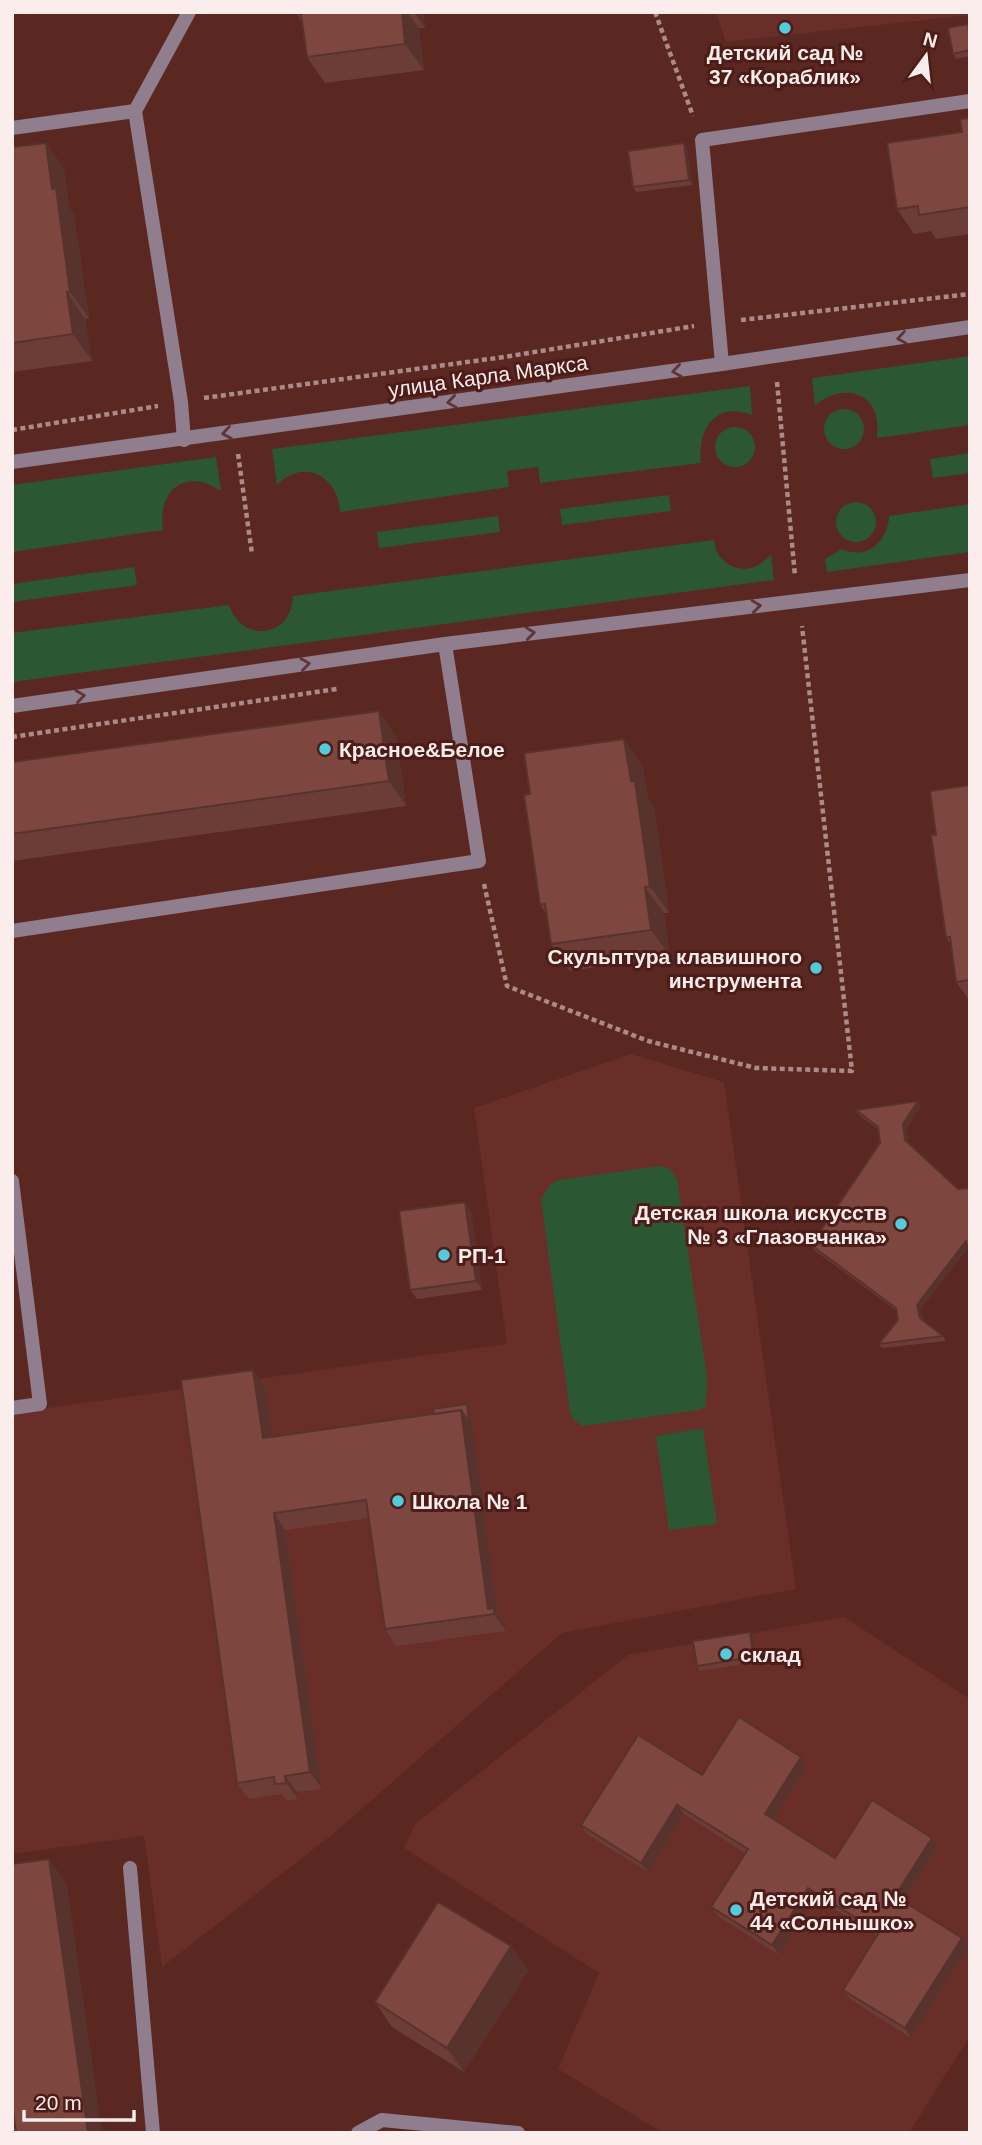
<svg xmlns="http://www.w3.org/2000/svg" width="982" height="2145" font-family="Arial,sans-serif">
<rect width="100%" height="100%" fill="#5a2721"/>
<g fill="#692e28">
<path d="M 716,12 L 970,12 L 970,15 L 726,42 Z"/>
<path d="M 631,1054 L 724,1082 L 796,1589 L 562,1633 L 333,1834 L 162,1967 L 144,1836 L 12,1854 L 12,1413 L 507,1344 L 474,1108 Z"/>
<path d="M 844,1617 L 970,1699 L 970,2036 L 909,2133 L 663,2133 L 558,2069 L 599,1973 L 404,1848 L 415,1824 L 628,1655 Z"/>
</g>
<g fill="#2b5733">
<path d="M 970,356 L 970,425 L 877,438 C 877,433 878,426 877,421 C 872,387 836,386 815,406 L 812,378 Z"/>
<path d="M 750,386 L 752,415 C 716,401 697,429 701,463 L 540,483 L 538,467 L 507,471 L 509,487 L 340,512 C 339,477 304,457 277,485 L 272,449 Z"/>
<circle cx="844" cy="429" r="20"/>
<circle cx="735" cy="447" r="20"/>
<path d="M 970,453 L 970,473 L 933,478 L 930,459 Z"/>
<path d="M 216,457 L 221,491 C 186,467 157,490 163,530 L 12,552 L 12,485 Z"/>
<path d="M 669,495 L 671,511 L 562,525 L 560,509 Z"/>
<circle cx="856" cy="522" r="20"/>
<path d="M 970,504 L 970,552 L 827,572 L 825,559 L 842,549 C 867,561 888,541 889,516 Z"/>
<path d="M 498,516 L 500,532 L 379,548 L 377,532 Z"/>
<path d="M 714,540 C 715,559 733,572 751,568 C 759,566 765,560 771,555 L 774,580 L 12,682 L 12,633 L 229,605 C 242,644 292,638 293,596 Z"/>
<path d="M 134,567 L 137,585 L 12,602 L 12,584 Z"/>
<path d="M 660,1166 L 670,1169 L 677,1179 L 707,1377 L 706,1406 L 700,1410 L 582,1426 L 574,1420 L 570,1413 L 541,1199 L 550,1185 L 558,1180 Z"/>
<path d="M 703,1428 L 717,1524 L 669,1530 L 656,1436 Z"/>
</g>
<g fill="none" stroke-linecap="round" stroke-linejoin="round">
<g stroke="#ab8b87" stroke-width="4.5" stroke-dasharray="5 3.5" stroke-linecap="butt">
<path d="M 655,12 L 693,116"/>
<path d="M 741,320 L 970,294"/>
<path d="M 777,382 L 795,576"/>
<path d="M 204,398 L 504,357 L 694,326"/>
<path d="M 12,430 L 158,406"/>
<path d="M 238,454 L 252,554"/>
<path d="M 12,737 L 337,689"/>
<path d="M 484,884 L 507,986 L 648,1041 L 756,1068 L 852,1071 L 802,626"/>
</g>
<g stroke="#907d8e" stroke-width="14">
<path d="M 135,111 L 189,12"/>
<path d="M 12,128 L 135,111 L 181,402 L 184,440"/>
<path d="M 722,364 L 702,140 L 970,101"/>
<path d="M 12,931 L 479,861 L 445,644"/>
<path d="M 12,1181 L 40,1404 L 12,1408"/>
<path d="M 130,1868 L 153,2133"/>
<path d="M 358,2133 L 382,2120 L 518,2133"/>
</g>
<g stroke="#907d8e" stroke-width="14">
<path d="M 12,462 L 722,364 L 970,327"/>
<path d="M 12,706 L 445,644 L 970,580"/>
</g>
</g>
<g fill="#6c3d37">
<path d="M 296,12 L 423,12 L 425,28 L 419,28 L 424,70 L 325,83 L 307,57 L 302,23 Z"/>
<path d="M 970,27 L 970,56 L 956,59 L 953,54 Z"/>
<path d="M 970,118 L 970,234 L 936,239 L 931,231 L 914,234 L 897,209 L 962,132 Z"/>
<path d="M 46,143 L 64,169 L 70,209 L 74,215 L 89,318 L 85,319 L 92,361 L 12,372 L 12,147 Z"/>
<path d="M 684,143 L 687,148 L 692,185 L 636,192 L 633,187 Z"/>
<path d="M 396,736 L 406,806 L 12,861 L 12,762 Z"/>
<path d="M 643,766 L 648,798 L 654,807 L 669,913 L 664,913 L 670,956 L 570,971 L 551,944 L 547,915 L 540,905 Z"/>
<path d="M 970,785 L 970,1001 L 956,982 L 951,945 L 946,937 L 936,835 Z"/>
<path d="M 921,1106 L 906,1129 L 908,1143 L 958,1189 L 970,1188 L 970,1250 L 968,1248 L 920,1310 L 923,1320 L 943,1336 L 946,1341 L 882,1348 L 879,1344 L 898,1320 L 896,1310 L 814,1250 L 811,1245 L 880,1143 L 878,1129 L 859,1115 L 856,1110 Z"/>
<path d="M 471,1211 L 482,1290 L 417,1299 L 410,1290 Z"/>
<path d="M 265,1386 L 272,1436 L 470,1408 L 498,1615 L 505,1625 L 506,1631 L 396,1646 L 385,1629 L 369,1518 L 285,1530 L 322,1789 L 297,1792 L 298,1799 L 286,1801 L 282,1794 L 249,1799 L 237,1783 Z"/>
<path d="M 750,1632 L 753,1637 L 757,1662 L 700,1671 L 697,1666 Z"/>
<path d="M 807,1766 L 773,1820 L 835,1858 L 932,1838 L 938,1847 L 904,1901 L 968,1947 L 911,2038 L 850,1999 L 843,1990 L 877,1936 L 815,1897 L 779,1955 L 718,1916 L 711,1907 L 745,1853 L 684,1814 L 648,1872 L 587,1834 L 581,1825 L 702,1775 Z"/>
<path d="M 511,1946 L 528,1971 L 464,2072 L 392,2027 L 375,2002 Z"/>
</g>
<g fill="#58322d">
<path d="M 402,12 L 407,12 L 419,28 L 424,70 L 405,44 Z"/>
<path d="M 414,12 L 423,12 L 425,28 Z"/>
<path d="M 46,143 L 64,169 L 70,209 L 74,215 L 89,318 L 70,292 L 52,189 Z"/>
<path d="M 684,143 L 687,148 L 692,185 L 689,180 Z"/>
<path d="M 67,292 L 85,319 L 92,361 L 73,334 Z"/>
<path d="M 379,711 L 396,736 L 406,806 L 389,781 Z"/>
<path d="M 624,739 L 643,766 L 648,798 L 654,807 L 669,913 L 650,886 L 631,781 Z"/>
<path d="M 645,887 L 664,913 L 670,956 L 651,930 Z"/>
<path d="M 918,1101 L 921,1106 L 906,1129 L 909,1145 L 905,1140 L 903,1124 Z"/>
<path d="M 465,1202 L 471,1211 L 482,1290 L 476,1281 Z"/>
<path d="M 966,1241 L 968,1248 L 920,1310 L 923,1323 L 920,1318 L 917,1305 Z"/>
<path d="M 253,1370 L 265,1386 L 275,1454 L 263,1438 Z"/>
<path d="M 467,1404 L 470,1408 L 498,1615 L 505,1625 L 506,1631 L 494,1614 L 488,1609 L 461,1410 Z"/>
<path d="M 274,1513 L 285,1530 L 322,1789 L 310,1772 Z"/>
<path d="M 750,1632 L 753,1637 L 757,1662 L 753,1657 Z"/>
<path d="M 801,1757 L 807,1766 L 771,1823 L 765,1814 Z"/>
<path d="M 285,1776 L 297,1792 L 298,1799 L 286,1783 Z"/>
<path d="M 677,1805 L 684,1814 L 648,1872 L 641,1863 Z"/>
<path d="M 932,1838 L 938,1847 L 901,1905 L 895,1896 Z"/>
<path d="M 49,1859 L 67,1884 L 102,2133 L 88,2133 Z"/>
<path d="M 808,1888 L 815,1897 L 779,1955 L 772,1945 Z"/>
<path d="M 962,1938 L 968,1947 L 911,2038 L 905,2028 Z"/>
<path d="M 511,1946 L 528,1971 L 464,2072 L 447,2048 Z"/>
</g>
<g fill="#7d4740" stroke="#58322d" stroke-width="2">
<path d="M 296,12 L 402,12 L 405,44 L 307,57 L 301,14 L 296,14 Z"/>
<path d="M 968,24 L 970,36 L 970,50 L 953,54 L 948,28 Z"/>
<path d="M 970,118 L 970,207 L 919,215 L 918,206 L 897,209 L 887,143 L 962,132 L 960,119 Z"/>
<path d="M 46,143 L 52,189 L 56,188 L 70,292 L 67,292 L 73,334 L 12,343 L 12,147 Z"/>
<path d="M 684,143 L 689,180 L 633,187 L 628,151 Z"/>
<path d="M 379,711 L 389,781 L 12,834 L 12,762 Z"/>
<path d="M 624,739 L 631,781 L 635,781 L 650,886 L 645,887 L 651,930 L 551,944 L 545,904 L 540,905 L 524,795 L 530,794 L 524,753 Z"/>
<path d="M 970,785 L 970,980 L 956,982 L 950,937 L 946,937 L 931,835 L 936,835 L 930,791 Z"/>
<path d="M 918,1101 L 903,1124 L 905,1140 L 958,1189 L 970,1188 L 970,1246 L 967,1246 L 966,1241 L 917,1305 L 920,1318 L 943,1336 L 879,1344 L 898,1320 L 896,1308 L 811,1245 L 880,1143 L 878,1127 L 856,1110 Z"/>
<path d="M 465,1202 L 476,1281 L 410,1290 L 399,1211 Z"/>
<path d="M 253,1370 L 263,1438 L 461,1410 L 488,1609 L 494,1608 L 494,1614 L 385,1629 L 366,1500 L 274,1513 L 310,1772 L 285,1776 L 286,1783 L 275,1784 L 274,1777 L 237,1783 L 181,1380 Z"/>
<path d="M 467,1404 L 469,1422 L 461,1410 L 434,1414 L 433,1409 Z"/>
<path d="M 750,1632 L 753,1657 L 697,1666 L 693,1641 Z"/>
<path d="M 739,1717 L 801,1757 L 765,1814 L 835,1858 L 872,1800 L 932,1838 L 895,1896 L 962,1938 L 905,2028 L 843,1990 L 879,1932 L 808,1888 L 772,1945 L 711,1907 L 748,1849 L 677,1805 L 641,1863 L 581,1825 L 638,1735 L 702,1775 Z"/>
<path d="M 49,1859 L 88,2133 L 16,2133 L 12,2107 L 12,1864 Z"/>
<path d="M 438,1902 L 511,1946 L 447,2048 L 375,2002 Z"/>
<path d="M 12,2107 L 16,2133 L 12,2133 Z"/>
</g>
<defs><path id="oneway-chevron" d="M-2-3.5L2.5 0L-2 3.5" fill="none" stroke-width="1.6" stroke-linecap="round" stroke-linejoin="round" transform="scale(1.75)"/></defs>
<g stroke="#5e3436">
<use href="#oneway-chevron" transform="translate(902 338) rotate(171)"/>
<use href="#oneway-chevron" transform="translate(677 371) rotate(172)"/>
<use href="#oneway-chevron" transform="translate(452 402) rotate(172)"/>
<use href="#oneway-chevron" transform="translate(227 433) rotate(171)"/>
<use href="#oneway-chevron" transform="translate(756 606) rotate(-7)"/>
<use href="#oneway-chevron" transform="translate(530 633) rotate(-7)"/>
<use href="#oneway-chevron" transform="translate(305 664) rotate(-8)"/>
<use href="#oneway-chevron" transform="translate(80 696) rotate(-8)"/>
</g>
<g fill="#53cbdb" stroke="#4e1c18" stroke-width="2.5">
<circle cx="785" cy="28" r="7"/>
<circle cx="325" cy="749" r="7"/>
<circle cx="816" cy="968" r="7"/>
<circle cx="901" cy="1224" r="7"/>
<circle cx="444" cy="1255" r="7"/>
<circle cx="398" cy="1501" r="7"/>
<circle cx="726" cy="1654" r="7"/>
<circle cx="736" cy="1910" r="7"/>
</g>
<g text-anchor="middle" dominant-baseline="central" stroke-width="6" stroke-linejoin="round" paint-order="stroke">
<g font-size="21" font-weight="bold" fill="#fbedeb" stroke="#4e1c18" text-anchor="start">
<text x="785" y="52" text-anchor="middle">Детский сад №<tspan x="785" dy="24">37 «Кораблик»</tspan></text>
<text x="339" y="749">Красное&amp;Белое</text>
<text x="802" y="956" text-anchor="end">Скульптура клавишного<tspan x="802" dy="24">инструмента</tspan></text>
<text x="887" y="1212" text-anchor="end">Детская школа искусств<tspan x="887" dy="24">№ 3 «Глазовчанка»</tspan></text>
<text x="458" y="1255">РП-1</text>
<text x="412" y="1501">Школа № 1</text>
<text x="740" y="1654">склад</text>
<text x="750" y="1898">Детский сад №<tspan x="750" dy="24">44 «Солнышко»</tspan></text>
</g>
<g font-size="21" fill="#fbedeb" stroke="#4e1c18">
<text transform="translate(488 376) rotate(-8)">улица Карла Маркса</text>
</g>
</g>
<rect width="982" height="2145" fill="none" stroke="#fbedeb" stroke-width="28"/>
<g transform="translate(926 56) rotate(15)" stroke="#4e1c18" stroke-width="5" paint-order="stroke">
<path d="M0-5L12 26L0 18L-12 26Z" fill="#fbedeb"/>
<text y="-10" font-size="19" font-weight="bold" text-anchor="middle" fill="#fbedeb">N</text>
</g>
<path d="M24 2110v10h110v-10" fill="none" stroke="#fbedeb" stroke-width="3.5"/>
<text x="35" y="2110" font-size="21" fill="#fbedeb" stroke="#4e1c18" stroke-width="5" paint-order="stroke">20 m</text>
</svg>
